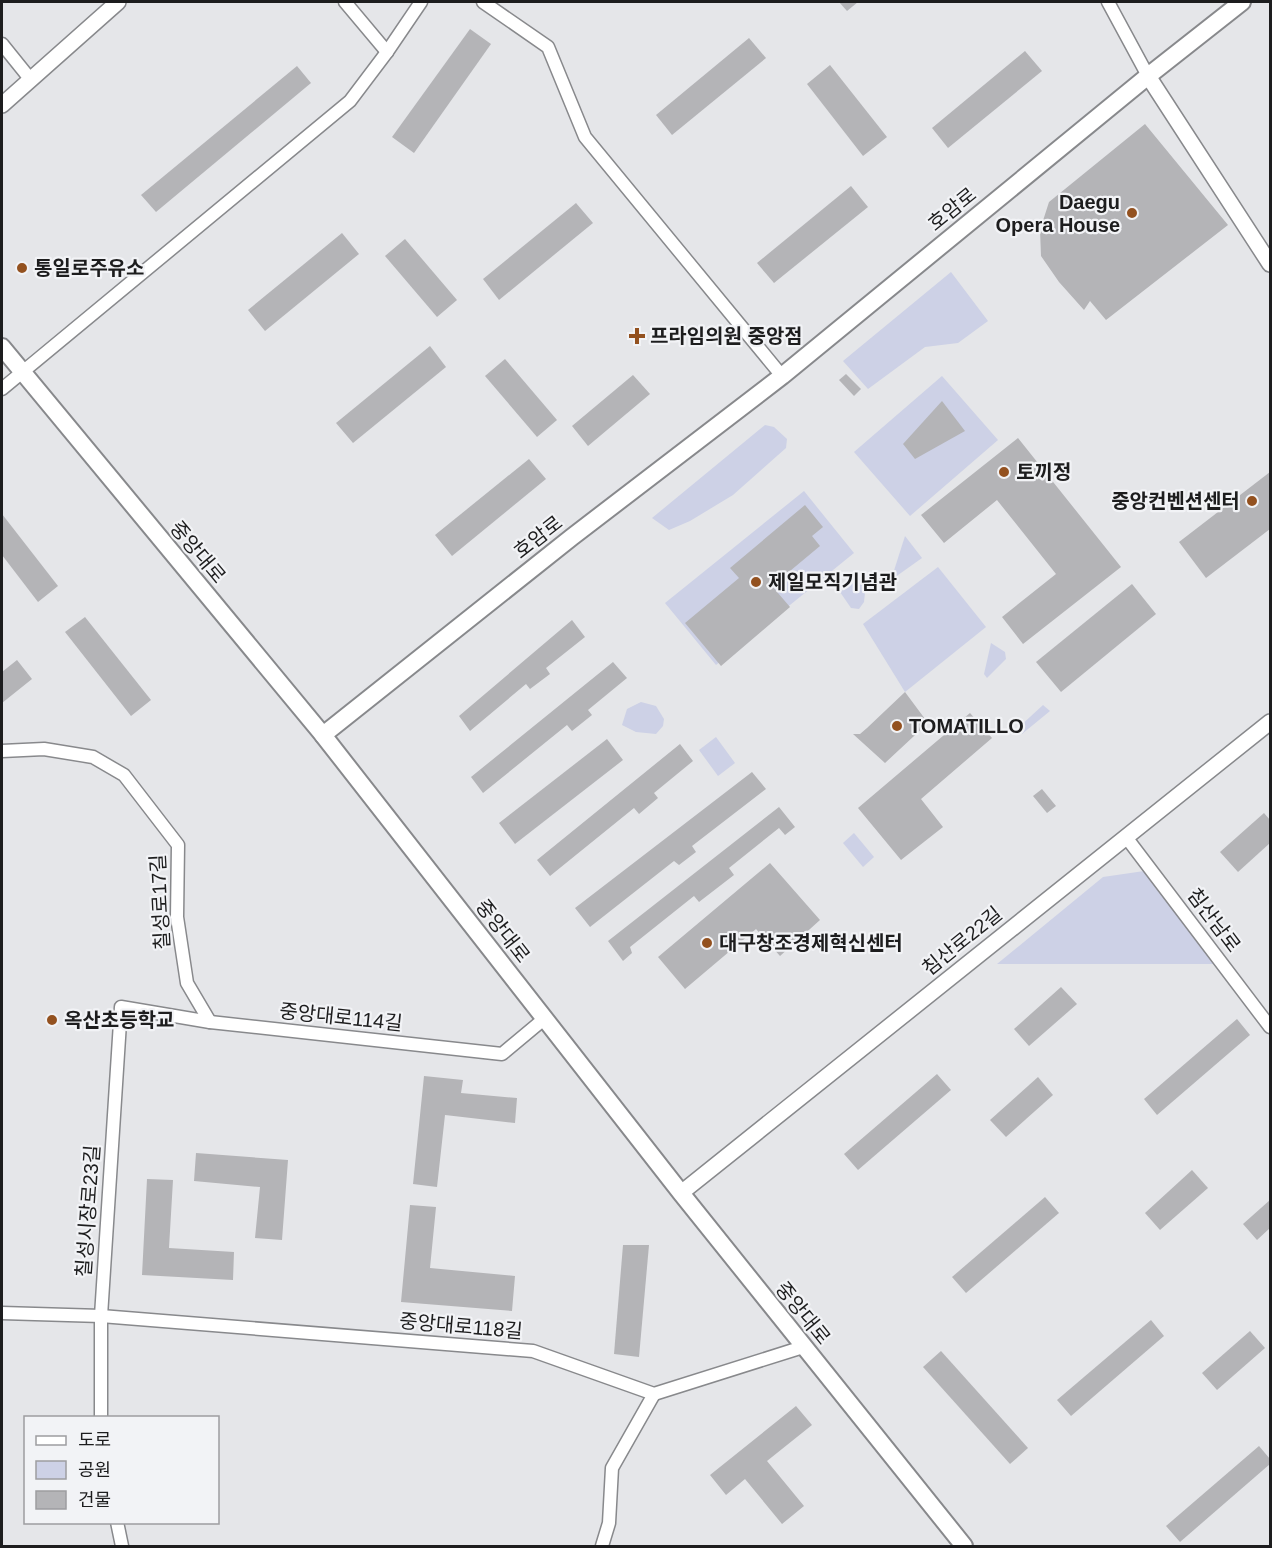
<svg xmlns="http://www.w3.org/2000/svg" width="1272" height="1548" font-family="Arial,'Noto Sans KR',sans-serif">
<rect width="100%" height="100%" fill="#e5e6e9"/>
<g fill="#cdd1e6">
<path d="M 951,272 L 988,321 L 958,343 L 925,347 L 868,389 L 843,361 Z"/>
<path d="M 942,376 L 998,440 L 910,516 L 854,452 Z"/>
<path d="M 765,425 L 774,427 L 787,439 L 786,448 L 733,495 L 690,521 L 669,530 L 652,518 Z"/>
<path d="M 804,491 L 854,553 L 716,665 L 665,603 Z"/>
<path d="M 905,536 L 922,558 L 891,580 Z"/>
<path d="M 938,567 L 986,627 L 905,692 L 863,624 Z"/>
<path d="M 867,574 L 864,602 L 859,609 L 851,608 L 840,592 Z"/>
<path d="M 991,643 L 1005,652 L 1006,659 L 987,678 L 984,674 Z"/>
<path d="M 641,702 L 656,706 L 664,719 L 663,726 L 656,734 L 636,732 L 622,725 L 627,709 Z"/>
<path d="M 1043,705 L 1050,711 L 1022,734 L 1018,728 Z"/>
<path d="M 716,737 L 735,763 L 718,776 L 699,750 Z"/>
<path d="M 854,833 L 874,857 L 863,867 L 843,843 Z"/>
<path d="M 1151,870 L 1222,964 L 997,964 L 1103,877 Z"/>
</g>
<g fill="#b4b4b7">
<path d="M 839,2 L 858,2 L 847,11 Z"/>
<path d="M 470,29 L 491,44 L 414,153 L 392,137 Z"/>
<path d="M 749,38 L 766,58 L 672,135 L 656,115 Z"/>
<path d="M 1025,51 L 1042,71 L 948,148 L 932,128 Z"/>
<path d="M 830,65 L 887,137 L 863,156 L 807,84 Z"/>
<path d="M 297,66 L 311,83 L 156,212 L 141,195 Z"/>
<path d="M 1145,124 L 1228,225 L 1106,320 L 1090,301 L 1084,310 L 1059,282 L 1041,256 L 1040,230 L 1049,202 Z"/>
<path d="M 851,186 L 868,207 L 774,283 L 757,263 Z"/>
<path d="M 576,203 L 593,223 L 499,300 L 483,279 Z"/>
<path d="M 342,233 L 359,254 L 265,331 L 248,310 Z"/>
<path d="M 405,239 L 457,300 L 437,317 L 385,256 Z"/>
<path d="M 430,346 L 446,367 L 353,443 L 336,423 Z"/>
<path d="M 505,359 L 557,420 L 537,437 L 485,376 Z"/>
<path d="M 846,374 L 861,389 L 854,396 L 839,380 Z"/>
<path d="M 633,375 L 650,394 L 588,446 L 572,426 Z"/>
<path d="M 942,401 L 965,431 L 915,459 L 903,444 Z"/>
<path d="M 1018,438 L 1121,567 L 1023,644 L 1002,617 L 1056,574 L 997,500 L 944,543 L 921,515 Z"/>
<path d="M 529,459 L 546,479 L 452,556 L 435,535 Z"/>
<path d="M 1270,472 L 1270,529 L 1206,578 L 1179,542 Z"/>
<path d="M 805,505 L 823,527 L 812,536 L 820,546 L 772,586 L 790,607 L 721,666 L 685,623 L 739,578 L 730,568 Z"/>
<path d="M 2,514 L 58,586 L 38,602 L 2,555 Z"/>
<path d="M 1132,584 L 1156,614 L 1061,692 L 1036,662 Z"/>
<path d="M 85,617 L 151,700 L 131,716 L 65,632 Z"/>
<path d="M 572,620 L 585,637 L 546,668 L 550,674 L 530,689 L 526,684 L 470,731 L 459,716 Z"/>
<path d="M 17,660 L 32,679 L 2,703 L 2,672 Z"/>
<path d="M 613,662 L 627,678 L 588,710 L 592,715 L 572,731 L 567,725 L 483,793 L 471,777 Z"/>
<path d="M 905,692 L 928,723 L 885,763 L 853,734 L 860,734 L 867,728 Z"/>
<path d="M 970,713 L 992,738 L 921,799 L 943,827 L 901,860 L 858,808 Z"/>
<path d="M 607,739 L 623,760 L 515,844 L 499,823 Z"/>
<path d="M 680,744 L 693,761 L 654,793 L 658,798 L 639,814 L 634,808 L 550,876 L 537,860 Z"/>
<path d="M 752,772 L 766,789 L 692,846 L 696,852 L 679,865 L 674,861 L 590,927 L 575,908 Z"/>
<path d="M 1042,789 L 1056,806 L 1047,813 L 1033,796 Z"/>
<path d="M 779,807 L 795,827 L 785,835 L 779,828 L 729,868 L 734,875 L 699,902 L 694,896 L 630,947 L 632,953 L 623,961 L 608,941 Z"/>
<path d="M 1264,813 L 1270,820 L 1270,843 L 1238,872 L 1220,852 Z"/>
<path d="M 770,863 L 820,920 L 780,956 L 756,929 L 685,989 L 658,957 Z"/>
<path d="M 1061,987 L 1077,1004 L 1029,1046 L 1014,1029 Z"/>
<path d="M 1237,1019 L 1250,1035 L 1157,1115 L 1144,1099 Z"/>
<path d="M 937,1074 L 951,1090 L 858,1170 L 844,1154 Z"/>
<path d="M 424,1076 L 463,1080 L 461,1093 L 517,1098 L 515,1123 L 445,1115 L 437,1187 L 413,1184 Z"/>
<path d="M 1038,1077 L 1053,1095 L 1006,1137 L 990,1120 Z"/>
<path d="M 196,1153 L 288,1160 L 282,1240 L 255,1238 L 260,1187 L 194,1181 Z"/>
<path d="M 1192,1170 L 1208,1188 L 1160,1230 L 1145,1213 Z"/>
<path d="M 147,1179 L 173,1180 L 169,1248 L 234,1252 L 233,1280 L 142,1275 Z"/>
<path d="M 1045,1197 L 1059,1213 L 966,1293 L 952,1277 Z"/>
<path d="M 1270,1200 L 1270,1228 L 1257,1240 L 1243,1224 Z"/>
<path d="M 410,1205 L 436,1207 L 430,1268 L 515,1276 L 512,1311 L 401,1302 Z"/>
<path d="M 623,1245 L 649,1245 L 639,1357 L 614,1354 Z"/>
<path d="M 1151,1320 L 1164,1336 L 1071,1416 L 1057,1400 Z"/>
<path d="M 1250,1331 L 1265,1348 L 1217,1390 L 1202,1373 Z"/>
<path d="M 941,1351 L 1028,1448 L 1010,1464 L 923,1367 Z"/>
<path d="M 796,1406 L 812,1425 L 767,1461 L 804,1506 L 782,1524 L 745,1479 L 726,1495 L 710,1475 Z"/>
<path d="M 1259,1446 L 1270,1459 L 1270,1464 L 1180,1542 L 1166,1526 Z"/>
</g>
<g fill="none" stroke-linecap="round" stroke-linejoin="round">
<defs>
<g id="minor">
<path d="M 345,2 L 387,52"/>
<path d="M 483,2 L 548,47 L 585,137 L 782,376"/>
<path d="M 1108,2 L 1148,76"/>
<path d="M 2,44 L 31,80"/>
<path d="M 2,389 L 350,101 L 387,52 L 421,2"/>
<path d="M 2,751 L 44,749 L 93,757 L 124,775 L 178,845 L 177,917 L 187,983 L 210,1022"/>
<path d="M 1126,837 L 1270,1027"/>
<path d="M 2,1313 L 101,1316 L 533,1351 L 654,1394 L 803,1347"/>
<path d="M 101,1418 L 101,1316 L 121,1007 L 210,1022 L 502,1054 L 544,1019"/>
<path d="M 117,1522 L 122,1546"/>
<path d="M 602,1546 L 609,1523 L 612,1468 L 654,1394"/>
</g>
<g id="tertiary">
<path d="M 1148,76 L 1270,264"/>
<path d="M 2,105 L 118,2"/>
<path d="M 681,1193 L 1270,722"/>
</g>
<g id="secondary">
<path d="M 2,347 L 323,735 L 681,1193 L 964,1546"/>
<path d="M 323,735 L 572,537 L 782,376 L 1148,76 L 1242,2"/>
</g>
</defs>
<use href="#minor" stroke="#88898c" stroke-width="15"/>
<use href="#tertiary" stroke="#88898c" stroke-width="18"/>
<use href="#secondary" stroke="#88898c" stroke-width="20"/>
<use href="#minor" stroke="#fff" stroke-width="12"/>
<use href="#tertiary" stroke="#fff" stroke-width="15"/>
<use href="#secondary" stroke="#fff" stroke-width="16"/>
</g>
<g fill="#93511f" stroke="#f2f3f6" stroke-width="2">
<circle cx="1132" cy="213" r="6"/>
<circle cx="22" cy="268" r="6"/>
<path d="M634 327h6v6h6v6h-6v6h-6v-6h-6v-6h6z"/>
<circle cx="1004" cy="472" r="6"/>
<circle cx="1252" cy="501" r="6"/>
<circle cx="756" cy="582" r="6"/>
<circle cx="897" cy="726" r="6"/>
<circle cx="707" cy="943" r="6"/>
<circle cx="52" cy="1020" r="6"/>
</g>
<g text-anchor="middle" dominant-baseline="central" stroke-width="4.5" stroke-linejoin="round" paint-order="stroke">
<g font-size="20" font-weight="bold" fill="#1d1d1e" stroke="#f2f3f6" text-anchor="start">
<text x="1120" y="202" text-anchor="end">Daegu<tspan x="1120" dy="23">Opera House</tspan></text>
<text x="34" y="268">통일로주유소</text>
<text x="650" y="336">프라임의원 중앙점</text>
<text x="1016" y="472">토끼정</text>
<text x="1240" y="501" text-anchor="end">중앙컨벤션센터</text>
<text x="768" y="582">제일모직기념관</text>
<text x="909" y="726">TOMATILLO</text>
<text x="719" y="943">대구창조경제혁신센터</text>
<text x="64" y="1020">옥산초등학교</text>
</g>
<g font-size="20" fill="#1d1d1e" stroke="#f2f3f6">
<text transform="translate(952 209) rotate(-39)">호암로</text>
<text transform="translate(538 537) rotate(-38)">호암로</text>
<text transform="translate(198 552) rotate(50)">중앙대로</text>
<text transform="translate(160 902) rotate(-93)">칠성로17길</text>
<text transform="translate(1214 920) rotate(53)">침산남로</text>
<text transform="translate(503 931) rotate(52)">중앙대로</text>
<text transform="translate(962 941) rotate(-39)">침산로22길</text>
<text transform="translate(341 1017) rotate(6)">중앙대로114길</text>
<text transform="translate(88 1211) rotate(-86)">칠성시장로23길</text>
<text transform="translate(803 1313) rotate(51)">중앙대로</text>
<text transform="translate(461 1326) rotate(5)">중앙대로118길</text>
</g>
</g>
<rect width="1272" height="1548" fill="none" stroke="#1d1d1e" stroke-width="6"/>
<rect x="24" y="1416" width="195" height="108" fill="#f2f3f6" stroke="#9d9da0" stroke-width="1.5"/>
<rect x="36" y="1436" width="30" height="9" fill="#ffffff" stroke="#9d9da0" stroke-width="1.5"/>
<text x="78" y="1446" font-size="18" fill="#1d1d1e">도로</text>
<rect x="36" y="1461" width="30" height="18" fill="#cdd1e6" stroke="#9d9da0" stroke-width="1.5"/>
<text x="78" y="1476" font-size="18" fill="#1d1d1e">공원</text>
<rect x="36" y="1491" width="30" height="18" fill="#b4b4b7" stroke="#9d9da0" stroke-width="1.5"/>
<text x="78" y="1506" font-size="18" fill="#1d1d1e">건물</text>
</svg>
